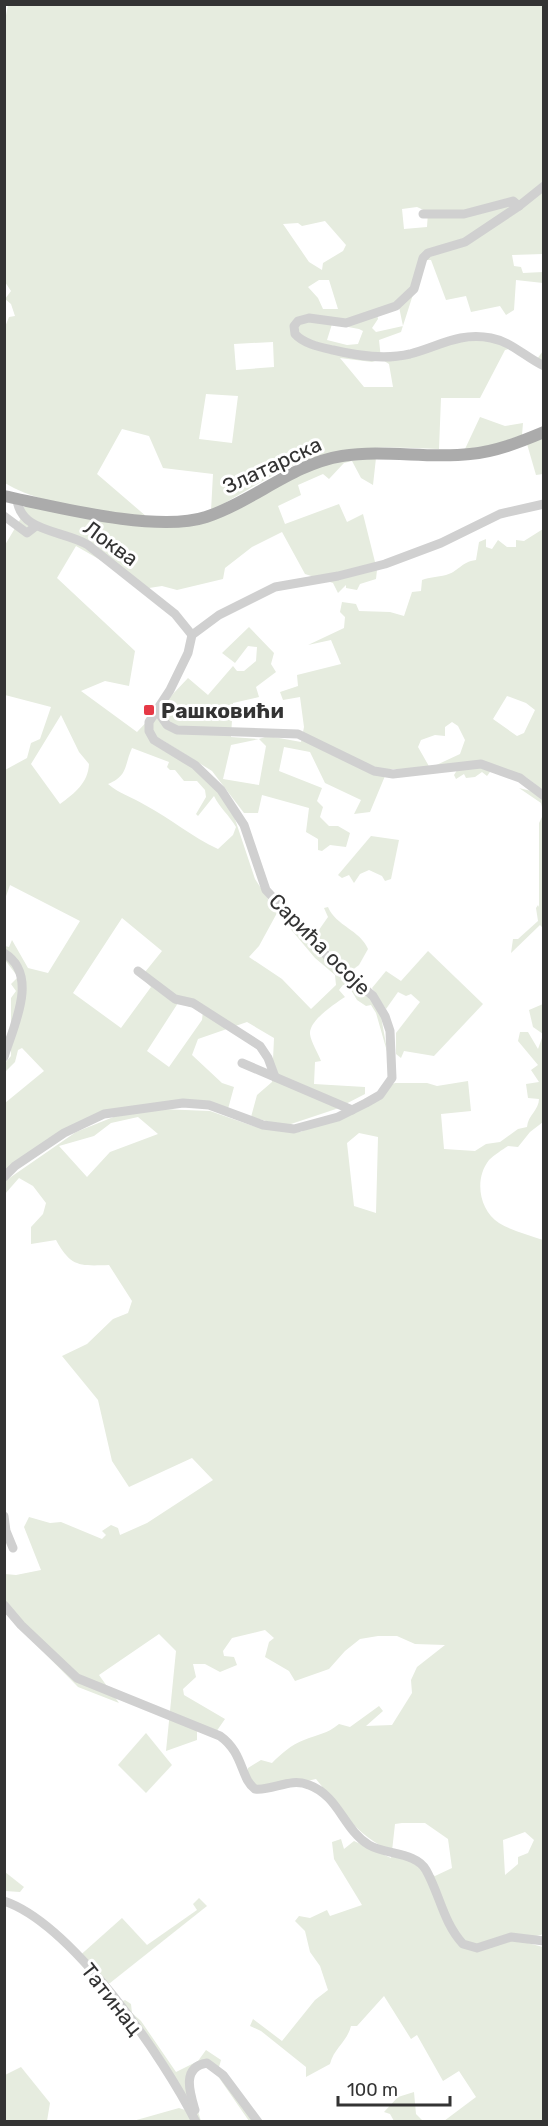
<svg xmlns="http://www.w3.org/2000/svg" width="548" height="2126" font-family="Rubik,sans-serif">
<rect width="100%" height="100%" fill="#fff"/>
<g fill="#e6ecdf" fill-rule="evenodd">
<path d="M 82,4 L 543,5 L 543,254 L 512,255 L 514,266 L 521,267 L 523,273 L 543,272 L 543,283 L 516,280 L 514,310 L 506,315 L 500,306 L 471,312 L 466,296 L 446,300 L 431,260 L 424,260 L 401,332 L 379,340 L 381,359 L 491,335 L 537,359 L 543,351 L 543,369 L 509,349 L 505,350 L 480,398 L 441,398 L 439,449 C 399,447 358,445 319,456 C 281,467 245,492 211,511 L 213,474 L 163,468 L 149,436 L 122,429 L 97,474 L 147,517 C 107,511 39,505 5,483 L 5,327 L 9,317 L 15,316 L 11,304 L 5,299 L 11,291 L 5,282 L 4,26 L 8,5 ZM 417,207 L 428,212 L 427,227 L 404,229 L 402,209 ZM 325,221 L 346,245 L 343,251 L 323,263 L 322,270 L 309,262 L 283,224 L 298,223 L 302,226 ZM 319,280 L 329,280 L 338,309 L 323,309 L 318,298 L 308,287 ZM 399,307 L 403,326 L 376,332 L 372,328 L 378,319 L 377,314 ZM 332,324 L 359,329 L 363,331 L 358,344 L 347,345 L 327,340 ZM 273,342 L 274,367 L 236,370 L 234,344 ZM 340,358 L 372,362 L 381,359 L 389,364 L 393,387 L 364,387 ZM 206,394 L 238,396 L 232,443 L 199,439 Z"/>
<path d="M 480,417 L 505,426 L 523,423 L 522,435 L 493,445 L 465,449 Z"/>
<path d="M 543,436 L 543,474 L 536,475 L 527,444 Z"/>
<path d="M 376,458 L 373,485 L 361,478 L 352,461 L 344,463 L 329,479 L 323,474 L 298,485 L 301,495 L 278,506 L 285,524 L 339,504 L 347,522 L 363,514 L 377,570 L 376,579 L 360,584 L 357,590 L 346,588 L 346,585 L 338,593 L 333,583 L 305,574 L 282,532 L 252,547 L 225,568 L 223,579 L 177,590 L 162,586 L 149,588 L 76,546 L 57,578 L 135,651 L 129,686 L 105,681 L 81,691 L 137,732 L 188,678 L 208,695 L 233,666 L 237,671 L 244,671 L 256,661 L 257,647 L 248,646 L 235,663 L 222,653 L 249,627 L 274,653 L 271,664 L 276,672 L 256,687 L 259,697 L 233,703 L 231,737 L 259,739 L 268,736 L 301,742 L 304,727 L 300,697 L 283,700 L 280,692 L 298,686 L 297,675 L 341,664 L 331,640 L 308,645 L 344,628 L 345,617 L 340,612 L 342,602 L 356,604 L 359,611 L 390,612 L 404,616 L 412,592 L 421,591 L 422,580 C 430,577 437,577 446,575 C 458,572 461,562 476,560 L 479,542 L 486,539 L 486,547 L 492,549 L 498,540 L 507,547 L 516,547 L 516,540 L 524,541 L 543,529 L 543,811 L 541,803 L 519,788 L 535,792 L 535,784 L 526,777 L 484,762 L 490,772 L 487,776 L 482,772 L 475,777 L 466,778 L 464,774 L 456,779 L 454,775 L 459,767 L 412,776 L 398,769 L 382,769 L 385,776 L 370,812 L 354,814 L 361,800 L 325,783 L 310,752 L 284,747 L 279,771 L 322,788 L 317,801 L 323,807 L 320,817 L 329,826 L 338,826 L 350,833 L 346,847 L 330,845 L 322,851 L 318,850 L 318,839 L 306,832 L 309,808 L 262,795 L 258,813 L 244,813 L 212,771 L 159,738 L 198,770 L 231,807 L 255,879 L 270,902 L 320,955 L 371,998 L 380,1011 L 388,1055 L 376,1013 L 371,1005 L 366,1006 L 357,1000 L 348,985 L 343,985 L 339,990 L 345,997 C 336,1003 309,1020 310,1034 C 311,1042 318,1053 321,1061 L 315,1062 L 314,1084 L 365,1087 L 365,1094 L 336,1109 L 285,1126 L 251,1117 L 257,1095 L 272,1082 L 274,1038 L 247,1022 L 198,1039 L 192,1055 L 222,1083 L 234,1087 L 228,1109 L 207,1102 L 111,1111 L 18,1159 L 8,1179 L 76,1132 L 116,1116 L 160,1109 L 210,1111 L 253,1126 L 301,1132 L 395,1083 L 427,1083 L 437,1086 L 468,1081 L 471,1111 L 441,1114 L 444,1149 L 475,1151 L 486,1144 L 500,1142 L 518,1129 L 527,1127 C 528,1115 539,1110 539,1099 L 528,1098 L 526,1084 L 539,1082 L 531,1070 L 538,1065 L 518,1041 L 520,1032 L 528,1032 L 538,1049 L 543,1035 L 543,1122 L 530,1132 L 518,1147 L 508,1146 C 502,1150 494,1155 489,1160 C 474,1179 479,1210 499,1223 C 512,1231 529,1235 543,1240 L 544,1932 L 541,1935 L 516,1940 L 543,1947 L 543,2121 L 444,2121 L 476,2097 L 459,2071 L 443,2081 L 417,2035 L 411,2039 L 384,1996 L 357,2026 L 351,2026 C 347,2042 334,2048 330,2064 L 306,2077 L 306,2067 L 261,2031 L 250,2026 L 253,2019 L 282,2041 L 315,2000 L 328,1990 L 320,1966 L 310,1952 L 305,1931 L 295,1921 L 299,1916 L 310,1918 L 327,1910 L 330,1916 L 362,1905 L 334,1859 L 332,1842 L 341,1839 L 344,1849 L 354,1841 L 391,1858 L 392,1851 C 357,1837 339,1807 316,1779 L 256,1792 L 246,1782 L 248,1768 L 261,1760 L 272,1763 C 282,1753 291,1745 304,1740 C 318,1734 327,1734 339,1724 L 350,1727 L 379,1706 L 383,1711 L 366,1726 L 392,1725 L 412,1693 L 411,1680 L 417,1667 L 445,1645 L 415,1644 L 397,1636 L 378,1636 L 360,1639 L 345,1651 L 329,1669 L 295,1681 L 289,1671 L 265,1657 L 269,1642 L 274,1638 L 265,1630 L 232,1638 L 223,1651 L 224,1656 L 234,1657 L 237,1665 L 220,1672 L 205,1664 L 193,1664 L 196,1677 L 183,1689 L 184,1695 L 225,1719 L 216,1732 L 197,1730 L 197,1740 L 166,1751 L 176,1651 L 159,1634 L 99,1675 L 119,1703 L 78,1687 L 5,1613 L 5,1574 L 16,1575 L 41,1570 L 24,1527 L 29,1517 L 50,1523 L 61,1522 L 102,1539 L 106,1535 L 102,1531 L 111,1525 L 118,1528 L 120,1535 L 147,1523 L 213,1480 L 192,1458 L 129,1487 L 112,1461 L 98,1400 L 62,1356 L 87,1344 L 113,1319 L 128,1313 L 132,1301 L 109,1265 C 79,1266 71,1267 56,1240 L 31,1244 L 31,1227 L 43,1214 L 46,1203 L 33,1186 L 19,1178 L 5,1194 L 5,1103 L 44,1071 L 22,1048 L 18,1050 L 15,1062 L 5,1072 L 5,1063 L 11,1056 L 11,998 L 16,991 L 11,984 L 18,977 L 5,960 L 5,946 L 9,947 L 12,940 L 28,968 L 48,973 L 80,921 L 10,885 L 5,899 L 5,770 L 27,758 L 31,743 L 40,739 L 51,707 L 5,695 L 5,545 L 24,513 L 23,508 L 28,503 L 177,526 L 321,464 ZM 507,696 L 526,703 L 535,710 L 524,733 L 517,736 L 493,719 ZM 61,715 L 79,752 L 89,764 C 88,783 75,793 60,804 L 31,764 ZM 452,722 L 458,726 L 465,740 L 460,754 L 430,768 L 418,747 L 421,740 L 435,735 L 445,736 L 445,727 ZM 259,739 L 266,746 L 259,785 L 223,779 L 231,745 ZM 132,748 L 169,762 L 167,767 L 170,770 L 175,770 L 184,781 L 197,781 L 205,790 L 206,797 L 196,814 L 198,816 L 214,796 C 219,807 229,815 236,827 L 233,835 L 218,849 C 192,837 170,818 145,805 C 132,797 120,794 108,784 C 128,776 124,766 132,748 ZM 277,913 L 315,958 L 335,975 L 336,985 L 311,1009 L 282,979 L 249,957 L 259,946 ZM 122,918 L 162,951 L 141,977 L 151,987 L 121,1028 L 73,993 ZM 178,1003 L 203,1011 L 202,1020 L 169,1067 L 147,1051 ZM 138,1117 L 158,1134 L 110,1152 L 87,1177 L 59,1146 L 94,1136 L 111,1123 ZM 359,1133 L 378,1137 L 376,1213 L 354,1206 L 347,1143 ZM 402,1823 L 425,1823 L 448,1839 L 452,1868 L 435,1876 L 392,1851 L 395,1824 ZM 525,1832 L 534,1840 L 528,1853 L 518,1857 L 518,1864 L 505,1875 L 503,1840 Z"/>
<path d="M 543,815 L 543,928 L 540,925 L 511,953 L 513,939 L 518,939 L 538,921 L 536,908 L 538,905 L 539,907 L 539,823 Z"/>
<path d="M 371,836 L 399,840 L 391,879 L 385,881 L 382,876 L 369,870 L 360,874 L 354,883 L 349,875 L 342,878 L 338,875 Z"/>
<path d="M 328,907 C 336,926 360,930 368,949 L 359,965 L 351,971 L 314,937 L 328,917 L 324,908 Z"/>
<path d="M 428,951 L 483,1004 L 434,1056 L 404,1051 L 401,1058 L 396,1054 L 396,1033 L 420,1002 L 411,994 L 406,996 L 398,992 L 386,1009 L 372,988 L 386,971 L 401,981 Z"/>
<path d="M 543,1004 L 543,1034 L 533,1027 L 529,1010 Z"/>
<path d="M 146,1733 L 172,1765 L 146,1793 L 118,1765 Z"/>
<path d="M 5,1872 L 24,1887 L 20,1892 L 5,1891 Z"/>
<path d="M 199,1898 L 207,1906 L 110,1983 L 100,1985 L 76,1959 L 122,1918 L 147,1945 L 197,1910 L 193,1904 Z"/>
<path d="M 125,2000 L 131,2004 L 132,2013 L 141,2021 L 176,2072 L 198,2061 L 206,2050 L 221,2060 L 219,2067 L 261,2121 L 249,2121 L 213,2069 L 202,2064 C 185,2082 195,2100 201,2121 L 133,2121 L 179,2108 L 185,2110 L 174,2081 L 125,2016 L 113,2011 L 116,2004 Z"/>
<path d="M 21,2067 L 50,2103 L 47,2121 L 5,2121 L 5,2075 Z"/>
<path d="M 414,2092 L 416,2114 L 423,2121 L 394,2121 L 390,2114 L 384,2112 L 398,2097 Z"/>
</g>
<g fill="none" stroke-linecap="round" stroke-linejoin="round">
<g stroke="#d0d0d0" stroke-width="9">
<path d="M 519,206 L 544,186"/>
<path d="M 423,214 L 464,214 L 513,201 L 519,206 L 465,242 L 428,253 L 423,258 L 414,289 L 396,306 L 346,323 L 309,318 L 298,321 L 294,326 L 295,334 C 304,344 320,347 333,350 C 358,356 384,360 410,354 C 440,346 459,332 491,338 C 512,342 525,357 544,366"/>
<path d="M 17,499 C 20,533 64,530 88,545 L 175,614 L 192,635"/>
<path d="M 4,516 L 27,533 L 36,526"/>
<path d="M 156,709 L 167,725 L 177,730 L 298,734 L 374,771 L 393,774 L 481,764 L 520,778 L 544,796"/>
<path d="M 4,953 C 40,975 13,1027 4,1057"/>
<path d="M 138,971 L 175,999 L 193,1003 L 260,1046 L 268,1058 L 275,1077"/>
<path d="M 242,1063 L 352,1110"/>
<path d="M 4,1177 L 15,1166 L 64,1133 L 104,1114 L 183,1103 L 209,1105 L 263,1125 L 294,1129 L 338,1117 L 366,1103 L 380,1095 L 392,1078 L 390,1031 L 385,1016 L 373,996 L 329,958 L 266,890 L 244,825 L 221,790 L 195,765 L 154,740 L 149,731 L 149,722 L 170,690 L 188,653 L 192,635 L 219,615 L 275,587 L 338,576 L 385,564 L 441,543 L 500,514 L 544,504"/>
<path d="M 4,1516 L 6,1531 L 13,1548"/>
<path d="M 4,1605 L 21,1625 L 77,1678 L 220,1736 C 244,1753 240,1778 255,1789 C 273,1791 290,1777 309,1785 C 339,1796 343,1829 369,1845 C 386,1855 416,1852 426,1870 C 440,1895 443,1922 463,1944 L 477,1948 L 511,1937 L 544,1941"/>
<path d="M 4,1901 C 72,1924 164,2058 196,2122"/>
<path d="M 195,2110 C 190,2093 181,2067 207,2063 L 223,2075 L 258,2122"/>
</g>
<path stroke="#ababab" stroke-width="12" d="M 4,496 C 57,507 157,533 206,517 C 254,501 292,464 342,456 C 384,449 428,459 470,454 C 495,452 520,442 544,432"/>
</g>
<rect fill="#e63946" stroke="#fff" stroke-width="2" x="143" y="704" width="12" height="12" rx="3"/>
<g text-anchor="middle" dominant-baseline="central" stroke-width="6" stroke-linejoin="round" paint-order="stroke">
<g font-size="21" fill="#333" stroke="#fff">
<text transform="translate(272 465) rotate(-25)">Златарска</text>
<text transform="translate(111 543) rotate(36)">Локва</text>
<text transform="translate(320 944) rotate(45)">Сарића осоје</text>
<text transform="translate(112 1999) rotate(52)">Татинац</text>
</g>
<g font-size="21" font-weight="bold" fill="#333" stroke="#fff" text-anchor="start">
<text x="161" y="710">Рашковићи</text>
</g>
</g>
<rect width="548" height="2126" fill="none" stroke="#333333" stroke-width="12"/>
<path d="M338 2096v9h112v-9" fill="none" stroke="#333333" stroke-width="3"/>
<text x="347" y="2096" font-size="18" fill="#333333" stroke="#ffffff" stroke-width="4.5" paint-order="stroke">100 m</text>
</svg>
